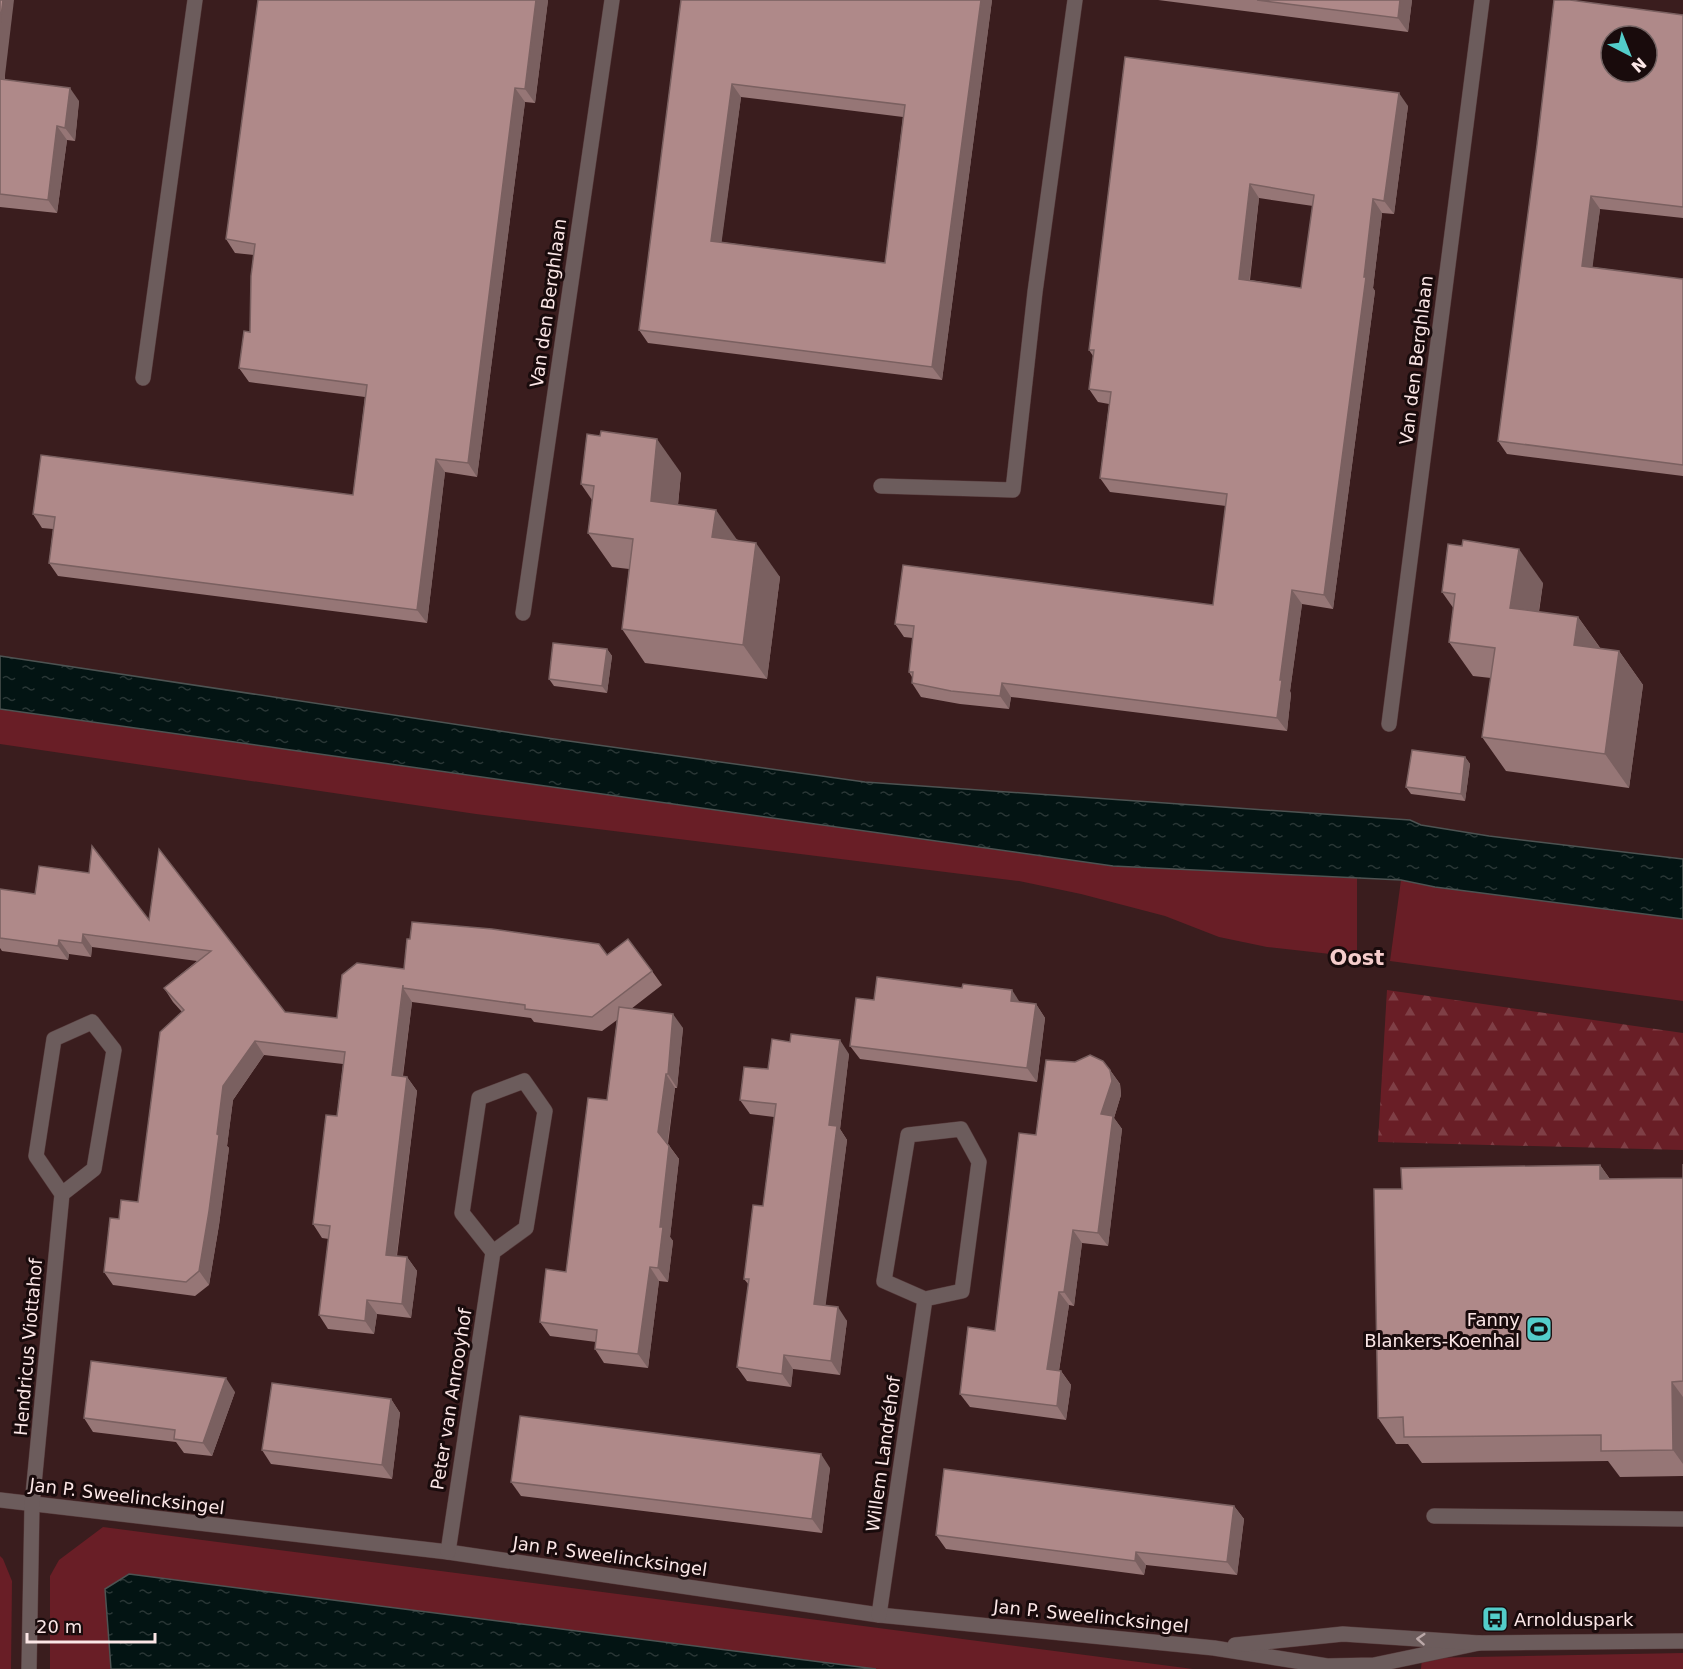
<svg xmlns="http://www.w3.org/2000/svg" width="1683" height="1669" font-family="'DejaVu Sans',sans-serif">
<defs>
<pattern id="forest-firs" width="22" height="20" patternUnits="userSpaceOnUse" patternTransform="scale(1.5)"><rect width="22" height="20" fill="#691e26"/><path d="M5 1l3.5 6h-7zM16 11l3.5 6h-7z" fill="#7f3f46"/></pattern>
<pattern id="water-ripples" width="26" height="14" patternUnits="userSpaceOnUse" patternTransform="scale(1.5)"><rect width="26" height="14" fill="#031413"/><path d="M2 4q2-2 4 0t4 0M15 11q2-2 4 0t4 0" fill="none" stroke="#293635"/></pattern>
</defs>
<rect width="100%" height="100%" fill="#3a1d1e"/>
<g fill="#691e26">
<path d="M 0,709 L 1113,866 L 1357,878 L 1357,957 L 1267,947 L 1219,937 L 1165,916 L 1081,894 L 1019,881 L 476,814 L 0,744 Z"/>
<path d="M 1401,880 L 1435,887 L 1683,919 L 1683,1001 L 1390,961 Z"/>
<path d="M 103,1527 L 1193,1669 L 876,1669 L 105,1589 L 111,1669 L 50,1669 L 50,1576 L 59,1560 Z"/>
<path d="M 0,1556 L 3,1559 L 12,1581 L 11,1669 L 0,1669 Z"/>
<path d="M 1683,1653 L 1683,1669 L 1421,1669 L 1422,1658 Z"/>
</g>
<path fill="url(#forest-firs)" d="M 1387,990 L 1683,1033 L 1683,1150 L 1378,1142 Z"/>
<g fill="url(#water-ripples)" stroke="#4d5352" stroke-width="1.5">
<path d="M 0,656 L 547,738 L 865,782 L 1410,820 L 1421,825 L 1489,836 L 1683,859 L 1683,919 L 1435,887 L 1401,880 L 1113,866 L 0,709 Z"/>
<path d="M 129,1574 L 876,1669 L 111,1669 L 105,1589 Z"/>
</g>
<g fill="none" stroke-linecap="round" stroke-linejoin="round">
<defs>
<g id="minor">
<path d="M 143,378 L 195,0"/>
<path d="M 881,486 L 1013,490 L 1035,292 L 1075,0"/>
<path d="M 523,613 L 612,0"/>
<path d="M 1389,724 L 1482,0"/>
<path d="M 0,1500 L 448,1552 L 879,1615 L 1214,1648 L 1327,1666 L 1374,1665 L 1479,1643"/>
<path d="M 1434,1516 L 1683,1519"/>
<path d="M 448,1552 L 493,1252 L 526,1228 L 545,1111 L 524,1081 L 479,1098 L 462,1213 L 493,1252"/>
<path d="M 879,1615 L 925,1299 L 962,1291 L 979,1162 L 961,1129 L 908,1135 L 884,1281 L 925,1299"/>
<path d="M 1235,1645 L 1343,1634 L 1479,1643 L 1683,1641"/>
<path d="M 29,1669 L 32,1505 L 62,1194 L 94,1169 L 114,1050 L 92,1022 L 54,1039 L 36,1156 L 62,1194"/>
</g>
</defs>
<use href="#minor" stroke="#55393a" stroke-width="16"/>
<use href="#minor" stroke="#6c5c5c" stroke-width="15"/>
</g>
<g fill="#967676" fill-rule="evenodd">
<path d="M 0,0 L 5,80 L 79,101 L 75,141 L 67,140 L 57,213 L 0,207 Z"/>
<path d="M 548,0 L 535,103 L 525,102 L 477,477 L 445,472 L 427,623 L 58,576 L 49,563 L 53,529 L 42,528 L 33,514 L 353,495 L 365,397 L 249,382 L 239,368 L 250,332 L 254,255 L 235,253 L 226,239 Z"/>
<path d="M 681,0 L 992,0 L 942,380 L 648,343 L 639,330 ZM 741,97 L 903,117 L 885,263 L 721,242 Z"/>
<path d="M 1158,0 L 1412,0 L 1408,32 Z"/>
<path d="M 1683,15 L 1683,218 L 1600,209 L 1592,267 L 1683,279 L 1683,476 L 1507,454 L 1498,441 L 1537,145 Z"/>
<path d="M 1125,57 L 1408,106 L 1394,214 L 1382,213 L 1373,288 L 1375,291 L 1333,609 L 1302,604 L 1290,691 L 1291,694 L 1287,731 L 1011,697 L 1009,709 L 960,704 L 921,697 L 912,683 L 912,677 L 909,672 L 913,638 L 904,637 L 895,624 L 1213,605 L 1226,506 L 1110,492 L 1100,478 L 1109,404 L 1098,402 L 1089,389 L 1093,356 L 1089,350 ZM 1259,198 L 1313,206 L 1301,288 L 1250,280 Z"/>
<path d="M 681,473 L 678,505 L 738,540 L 780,577 L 767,679 L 645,663 L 622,629 L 629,569 L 612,567 L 588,533 L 592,500 L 581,484 Z"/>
<path d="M 1543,583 L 1539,612 L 1578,617 L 1601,649 L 1619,651 L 1643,685 L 1629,788 L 1506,771 L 1482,737 L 1491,678 L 1473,676 L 1449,642 L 1454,609 L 1442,592 Z"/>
<path d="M 607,649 L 612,656 L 607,693 L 554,686 L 549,679 Z"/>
<path d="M 1465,757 L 1470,764 L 1465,801 L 1411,794 L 1406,787 Z"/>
<path d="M 159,849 L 285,1012 L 337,1018 L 404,969 L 607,955 L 652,971 L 662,985 L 631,1009 L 683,1028 L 677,1088 L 675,1088 L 668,1144 L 679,1159 L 670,1237 L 673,1241 L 668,1282 L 659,1281 L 648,1368 L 604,1363 L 595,1349 L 596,1342 L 550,1336 L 540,1322 L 566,1272 L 607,1100 L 617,1020 L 602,1031 L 534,1022 L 531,1018 L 412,1002 L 403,1076 L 407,1077 L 417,1091 L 397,1256 L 407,1257 L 417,1271 L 411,1318 L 377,1314 L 374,1334 L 328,1329 L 319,1315 L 329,1239 L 322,1238 L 313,1224 L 337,1116 L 343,1064 L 264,1055 L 233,1100 L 227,1146 L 229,1148 L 219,1225 L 209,1285 L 195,1296 L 113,1285 L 104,1272 L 119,1219 L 138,1202 L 182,1012 L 173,1002 L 164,988 L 197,961 L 92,947 L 91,957 L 69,954 L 68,960 L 2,951 L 0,948 L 0,889 L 149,920 Z"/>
<path d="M 874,1000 L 1020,1002 L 1036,1004 L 1045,1018 L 1037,1082 L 860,1059 L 850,1046 Z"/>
<path d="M 849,1054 L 840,1129 L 847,1140 L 825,1305 L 847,1321 L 840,1375 L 793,1369 L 791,1387 L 747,1381 L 737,1367 L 749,1285 L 744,1279 L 763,1206 L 774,1117 L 750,1114 L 740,1100 L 768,1069 Z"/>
<path d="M 1110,1070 L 1120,1084 L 1121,1095 L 1114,1118 L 1122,1129 L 1108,1246 L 1082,1243 L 1074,1306 L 1069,1305 L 1059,1371 L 1061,1371 L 1071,1385 L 1066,1420 L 970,1407 L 960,1394 L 995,1331 L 1036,1135 Z"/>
<path d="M 1683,1164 L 1683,1476 L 1620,1477 L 1608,1461 L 1422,1463 L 1408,1444 L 1396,1444 L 1378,1418 L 1402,1189 L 1600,1165 L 1610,1179 L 1683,1178 Z"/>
<path d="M 235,1392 L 212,1456 L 184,1453 L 176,1442 L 93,1432 L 84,1418 Z"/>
<path d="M 391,1399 L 400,1413 L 392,1479 L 271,1464 L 262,1450 Z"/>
<path d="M 830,1468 L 822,1533 L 521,1496 L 511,1482 Z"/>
<path d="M 1234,1506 L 1244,1519 L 1237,1575 L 1146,1565 L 1144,1575 L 946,1549 L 936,1535 Z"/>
</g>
<g fill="#7a6060">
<path d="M 3,0 L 14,0 L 3,92 L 0,88 L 0,25 Z"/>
<path d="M 536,0 L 548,0 L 535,103 L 525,89 Z"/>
<path d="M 981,0 L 992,0 L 942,380 L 932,367 Z"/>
<path d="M 1400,0 L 1412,0 L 1408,32 L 1398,18 Z"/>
<path d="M 732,84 L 741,97 L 720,254 L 711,241 Z"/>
<path d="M 70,88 L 79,101 L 75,141 L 65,128 Z"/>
<path d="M 515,88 L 525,102 L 477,477 L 468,463 Z"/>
<path d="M 1399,93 L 1408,106 L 1394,214 L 1384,201 Z"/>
<path d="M 57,126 L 67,140 L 57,213 L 48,200 Z"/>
<path d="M 1250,184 L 1259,198 L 1248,292 L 1239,279 Z"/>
<path d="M 1591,196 L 1600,209 L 1591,279 L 1582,266 Z"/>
<path d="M 1373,199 L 1382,213 L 1373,288 L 1375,291 L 1333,609 L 1324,595 Z"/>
<path d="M 657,439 L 681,473 L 675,535 L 651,501 Z"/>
<path d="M 436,459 L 445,472 L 427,623 L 417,610 Z"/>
<path d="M 716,510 L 740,544 L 712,537 Z"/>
<path d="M 756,543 L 780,577 L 767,679 L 743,645 Z"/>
<path d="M 1519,549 L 1543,583 L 1534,642 L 1510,608 Z"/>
<path d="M 1292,590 L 1302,604 L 1290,691 L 1291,694 L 1287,731 L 1277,718 L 1280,680 Z"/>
<path d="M 1578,617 L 1602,651 L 1574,645 Z"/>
<path d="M 607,649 L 612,656 L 607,693 L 602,686 Z"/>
<path d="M 1619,651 L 1643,685 L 1629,788 L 1605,754 Z"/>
<path d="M 1002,683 L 1011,697 L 1009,709 L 1000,696 Z"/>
<path d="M 1465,757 L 1470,764 L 1465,801 L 1461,794 Z"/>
<path d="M 83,934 L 92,947 L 91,957 L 82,943 Z"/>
<path d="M 59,940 L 69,954 L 68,960 L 58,946 Z"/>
<path d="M 403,988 L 412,1002 L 401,1089 L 392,1075 Z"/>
<path d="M 1012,990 L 1021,1004 L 1011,1001 Z"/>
<path d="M 1036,1004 L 1045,1018 L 1037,1082 L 1027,1068 Z"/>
<path d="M 673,1014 L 683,1028 L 677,1088 L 668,1074 Z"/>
<path d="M 840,1040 L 849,1054 L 840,1129 L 847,1140 L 824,1318 L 814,1304 L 829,1125 Z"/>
<path d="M 255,1041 L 264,1055 L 233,1100 L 227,1146 L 229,1148 L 219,1225 L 209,1285 L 199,1271 L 223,1086 Z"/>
<path d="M 1110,1070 L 1120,1084 L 1121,1095 L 1114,1118 L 1122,1129 L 1108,1246 L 1098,1233 L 1101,1114 Z"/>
<path d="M 666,1074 L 675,1088 L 667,1146 L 658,1132 Z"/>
<path d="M 407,1077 L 417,1091 L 395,1268 L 386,1255 Z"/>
<path d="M 669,1146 L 679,1159 L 670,1237 L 673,1241 L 668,1282 L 658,1268 L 660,1227 Z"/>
<path d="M 1600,1165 L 1618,1191 L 1600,1179 Z"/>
<path d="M 1073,1230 L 1082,1243 L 1074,1306 L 1064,1292 Z"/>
<path d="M 407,1257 L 417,1271 L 411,1318 L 402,1304 Z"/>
<path d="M 650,1267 L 659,1281 L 648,1368 L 638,1354 Z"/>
<path d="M 1059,1292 L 1069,1305 L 1057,1383 L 1047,1369 Z"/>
<path d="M 367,1300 L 377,1314 L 374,1334 L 365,1321 Z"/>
<path d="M 838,1307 L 847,1321 L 840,1375 L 831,1361 Z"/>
<path d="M 784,1355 L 793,1369 L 791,1387 L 782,1374 Z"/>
<path d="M 1061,1371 L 1071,1385 L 1066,1420 L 1057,1406 Z"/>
<path d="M 226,1378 L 235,1392 L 212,1456 L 203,1443 Z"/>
<path d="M 1672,1382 L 1683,1397 L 1683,1464 L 1673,1450 Z"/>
<path d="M 391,1399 L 400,1413 L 392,1479 L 382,1465 Z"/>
<path d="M 821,1454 L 830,1468 L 822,1533 L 812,1519 Z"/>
<path d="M 1234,1506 L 1244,1519 L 1237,1575 L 1227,1562 Z"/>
<path d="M 1136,1552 L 1146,1565 L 1144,1575 L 1135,1561 Z"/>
</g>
<g fill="#af8989" stroke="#7a6060" stroke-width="1.5" fill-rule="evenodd">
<path d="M 0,0 L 3,0 L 0,25 Z"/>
<path d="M 258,0 L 536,0 L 525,89 L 515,88 L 468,463 L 436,459 L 417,610 L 49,563 L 55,517 L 33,514 L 41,455 L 353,495 L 367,385 L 239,368 L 244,331 L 250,332 L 251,276 L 255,244 L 226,239 Z"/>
<path d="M 681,0 L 981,0 L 932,367 L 639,330 ZM 732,84 L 905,105 L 885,263 L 711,241 Z"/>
<path d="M 1257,0 L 1400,0 L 1398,18 Z"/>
<path d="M 1554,0 L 1570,0 L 1683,15 L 1683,207 L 1591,196 L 1582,266 L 1683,279 L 1683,465 L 1498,441 L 1537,145 ZM 1611,36 L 1647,36 L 1647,72 L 1611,72 Z"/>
<path d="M 1125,57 L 1399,93 L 1384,201 L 1373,199 L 1364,277 L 1366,277 L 1324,595 L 1292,590 L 1280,680 L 1282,680 L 1277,718 L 1002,683 L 1000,696 L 951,691 L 912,683 L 913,672 L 909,672 L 914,626 L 895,624 L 903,565 L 1213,605 L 1227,494 L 1100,478 L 1111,392 L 1089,389 L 1094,350 L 1089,350 ZM 1250,184 L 1314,195 L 1301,288 L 1239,279 Z"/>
<path d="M 0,79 L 70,88 L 65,128 L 57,126 L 48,200 L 0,194 Z"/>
<path d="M 601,431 L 657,439 L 651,501 L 716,510 L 712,537 L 756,543 L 743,645 L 622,629 L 633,539 L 588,533 L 594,486 L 581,484 L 587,434 L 600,436 Z"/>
<path d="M 1463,540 L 1519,549 L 1510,608 L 1578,617 L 1574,645 L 1619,651 L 1605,754 L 1482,737 L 1495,648 L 1449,642 L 1455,594 L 1442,592 L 1448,544 L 1462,546 Z"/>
<path d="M 553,643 L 607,649 L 602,686 L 549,679 Z"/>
<path d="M 1412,750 L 1465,757 L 1461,794 L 1406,787 Z"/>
<path d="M 92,846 L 149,920 L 159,849 L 285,1012 L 337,1018 L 342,975 L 357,963 L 404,969 L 407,939 L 410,939 L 412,922 L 492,929 L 599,944 L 607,955 L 628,939 L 652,971 L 592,1017 L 525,1009 L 525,1005 L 403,988 L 403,985 L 392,1075 L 407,1077 L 386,1255 L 407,1257 L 402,1304 L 367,1300 L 365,1321 L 319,1315 L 330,1226 L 313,1224 L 326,1115 L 337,1116 L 345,1052 L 255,1041 L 223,1086 L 217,1134 L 219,1135 L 209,1211 L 199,1271 L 186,1282 L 104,1272 L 110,1218 L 119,1219 L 121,1200 L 138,1202 L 160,1032 L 184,1010 L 164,988 L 211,951 L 83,934 L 82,943 L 59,940 L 58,946 L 0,938 L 0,889 L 35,894 L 39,866 L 89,873 Z"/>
<path d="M 877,977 L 962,988 L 963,984 L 1012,990 L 1011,1001 L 1036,1004 L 1027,1068 L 850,1046 L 856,998 L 874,1000 Z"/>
<path d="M 619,1007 L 673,1014 L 668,1074 L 666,1074 L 658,1132 L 669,1146 L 660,1227 L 663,1227 L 658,1268 L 650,1267 L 638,1354 L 595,1349 L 597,1330 L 540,1322 L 546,1269 L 566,1272 L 588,1098 L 607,1100 Z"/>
<path d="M 791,1034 L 840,1040 L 829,1125 L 837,1126 L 814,1304 L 838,1307 L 831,1361 L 784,1355 L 782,1374 L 737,1367 L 749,1279 L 744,1279 L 753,1205 L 763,1206 L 776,1104 L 740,1100 L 744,1067 L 768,1069 L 772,1039 L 790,1042 Z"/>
<path d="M 1090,1055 L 1103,1061 L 1110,1070 L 1112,1081 L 1101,1114 L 1113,1116 L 1098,1233 L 1073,1230 L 1064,1292 L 1059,1292 L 1047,1369 L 1061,1371 L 1057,1406 L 960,1394 L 968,1327 L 995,1331 L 1019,1133 L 1036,1135 L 1046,1060 L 1075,1062 Z"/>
<path d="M 1683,1164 L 1683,1381 L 1672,1382 L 1673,1450 L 1601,1451 L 1601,1435 L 1404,1437 L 1403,1417 L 1378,1418 L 1374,1189 L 1402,1189 L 1401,1168 L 1600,1165 L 1600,1179 L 1683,1178 Z"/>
<path d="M 91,1361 L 226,1378 L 203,1443 L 174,1439 L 175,1430 L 84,1418 Z"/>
<path d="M 272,1383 L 391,1399 L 382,1465 L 262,1450 Z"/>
<path d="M 520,1416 L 821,1454 L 812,1519 L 511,1482 Z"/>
<path d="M 944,1469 L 1234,1506 L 1227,1562 L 1136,1552 L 1135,1561 L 936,1535 Z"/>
</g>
<defs><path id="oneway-chevron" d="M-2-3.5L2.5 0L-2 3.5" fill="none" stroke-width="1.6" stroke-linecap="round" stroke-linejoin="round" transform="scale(1.5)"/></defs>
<use stroke="#bba8a8" href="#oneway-chevron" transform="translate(1421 1639) rotate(-176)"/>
<defs>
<symbol id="stadium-square" viewBox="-11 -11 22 22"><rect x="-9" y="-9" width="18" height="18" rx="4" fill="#53cdca" stroke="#190b0c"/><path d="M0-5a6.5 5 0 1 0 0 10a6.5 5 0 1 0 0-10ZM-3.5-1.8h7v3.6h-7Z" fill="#111"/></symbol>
<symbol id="bus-square" viewBox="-11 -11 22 22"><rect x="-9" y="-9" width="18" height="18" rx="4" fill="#53cdca" stroke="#190b0c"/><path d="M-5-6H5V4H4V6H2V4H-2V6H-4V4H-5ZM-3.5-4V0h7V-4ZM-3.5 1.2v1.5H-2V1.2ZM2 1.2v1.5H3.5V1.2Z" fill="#111"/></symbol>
</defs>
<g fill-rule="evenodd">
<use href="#stadium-square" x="1524" y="1314" width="30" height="30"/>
<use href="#bus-square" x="1480" y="1604" width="30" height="30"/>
</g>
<g text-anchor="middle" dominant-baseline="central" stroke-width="6" stroke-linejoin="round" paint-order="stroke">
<g font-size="18" fill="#fbe6e6" stroke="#190b0c">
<text transform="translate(548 303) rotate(-82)">Van den Berghlaan</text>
<text transform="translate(1416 360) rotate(-83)">Van den Berghlaan</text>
<text transform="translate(28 1347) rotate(-85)">Hendricus Viottahof</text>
<text transform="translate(451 1399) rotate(-81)">Peter van Anrooyhof</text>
<text transform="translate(883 1454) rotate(-82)">Willem Landréhof</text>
<text transform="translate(127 1496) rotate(7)">Jan P. Sweelincksingel</text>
<text transform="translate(610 1556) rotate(8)">Jan P. Sweelincksingel</text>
<text transform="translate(1091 1616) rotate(6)">Jan P. Sweelincksingel</text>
</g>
<g font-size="18" fill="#fbe6e6" stroke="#190b0c" text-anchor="end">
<text x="1520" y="1319">Fanny<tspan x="1520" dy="21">Blankers-Koenhal</tspan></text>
<text x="1514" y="1619" text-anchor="start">Arnolduspark</text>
</g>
<g font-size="21" font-weight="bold" fill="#f5cdcc" stroke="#190b0c">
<text x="1357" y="958">Oost</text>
</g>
</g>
<g transform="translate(1629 54) rotate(138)"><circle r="28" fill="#190b0c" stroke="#736363" stroke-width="1.5"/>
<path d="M0-4.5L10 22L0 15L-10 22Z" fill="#53cdca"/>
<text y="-9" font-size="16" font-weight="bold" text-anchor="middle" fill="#fbe6e6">N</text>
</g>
<path d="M27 1633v9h128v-9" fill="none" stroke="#fbe6e6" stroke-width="3"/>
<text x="36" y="1633" font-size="18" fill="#fbe6e6" stroke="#190b0c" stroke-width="4.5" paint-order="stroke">20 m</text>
</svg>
